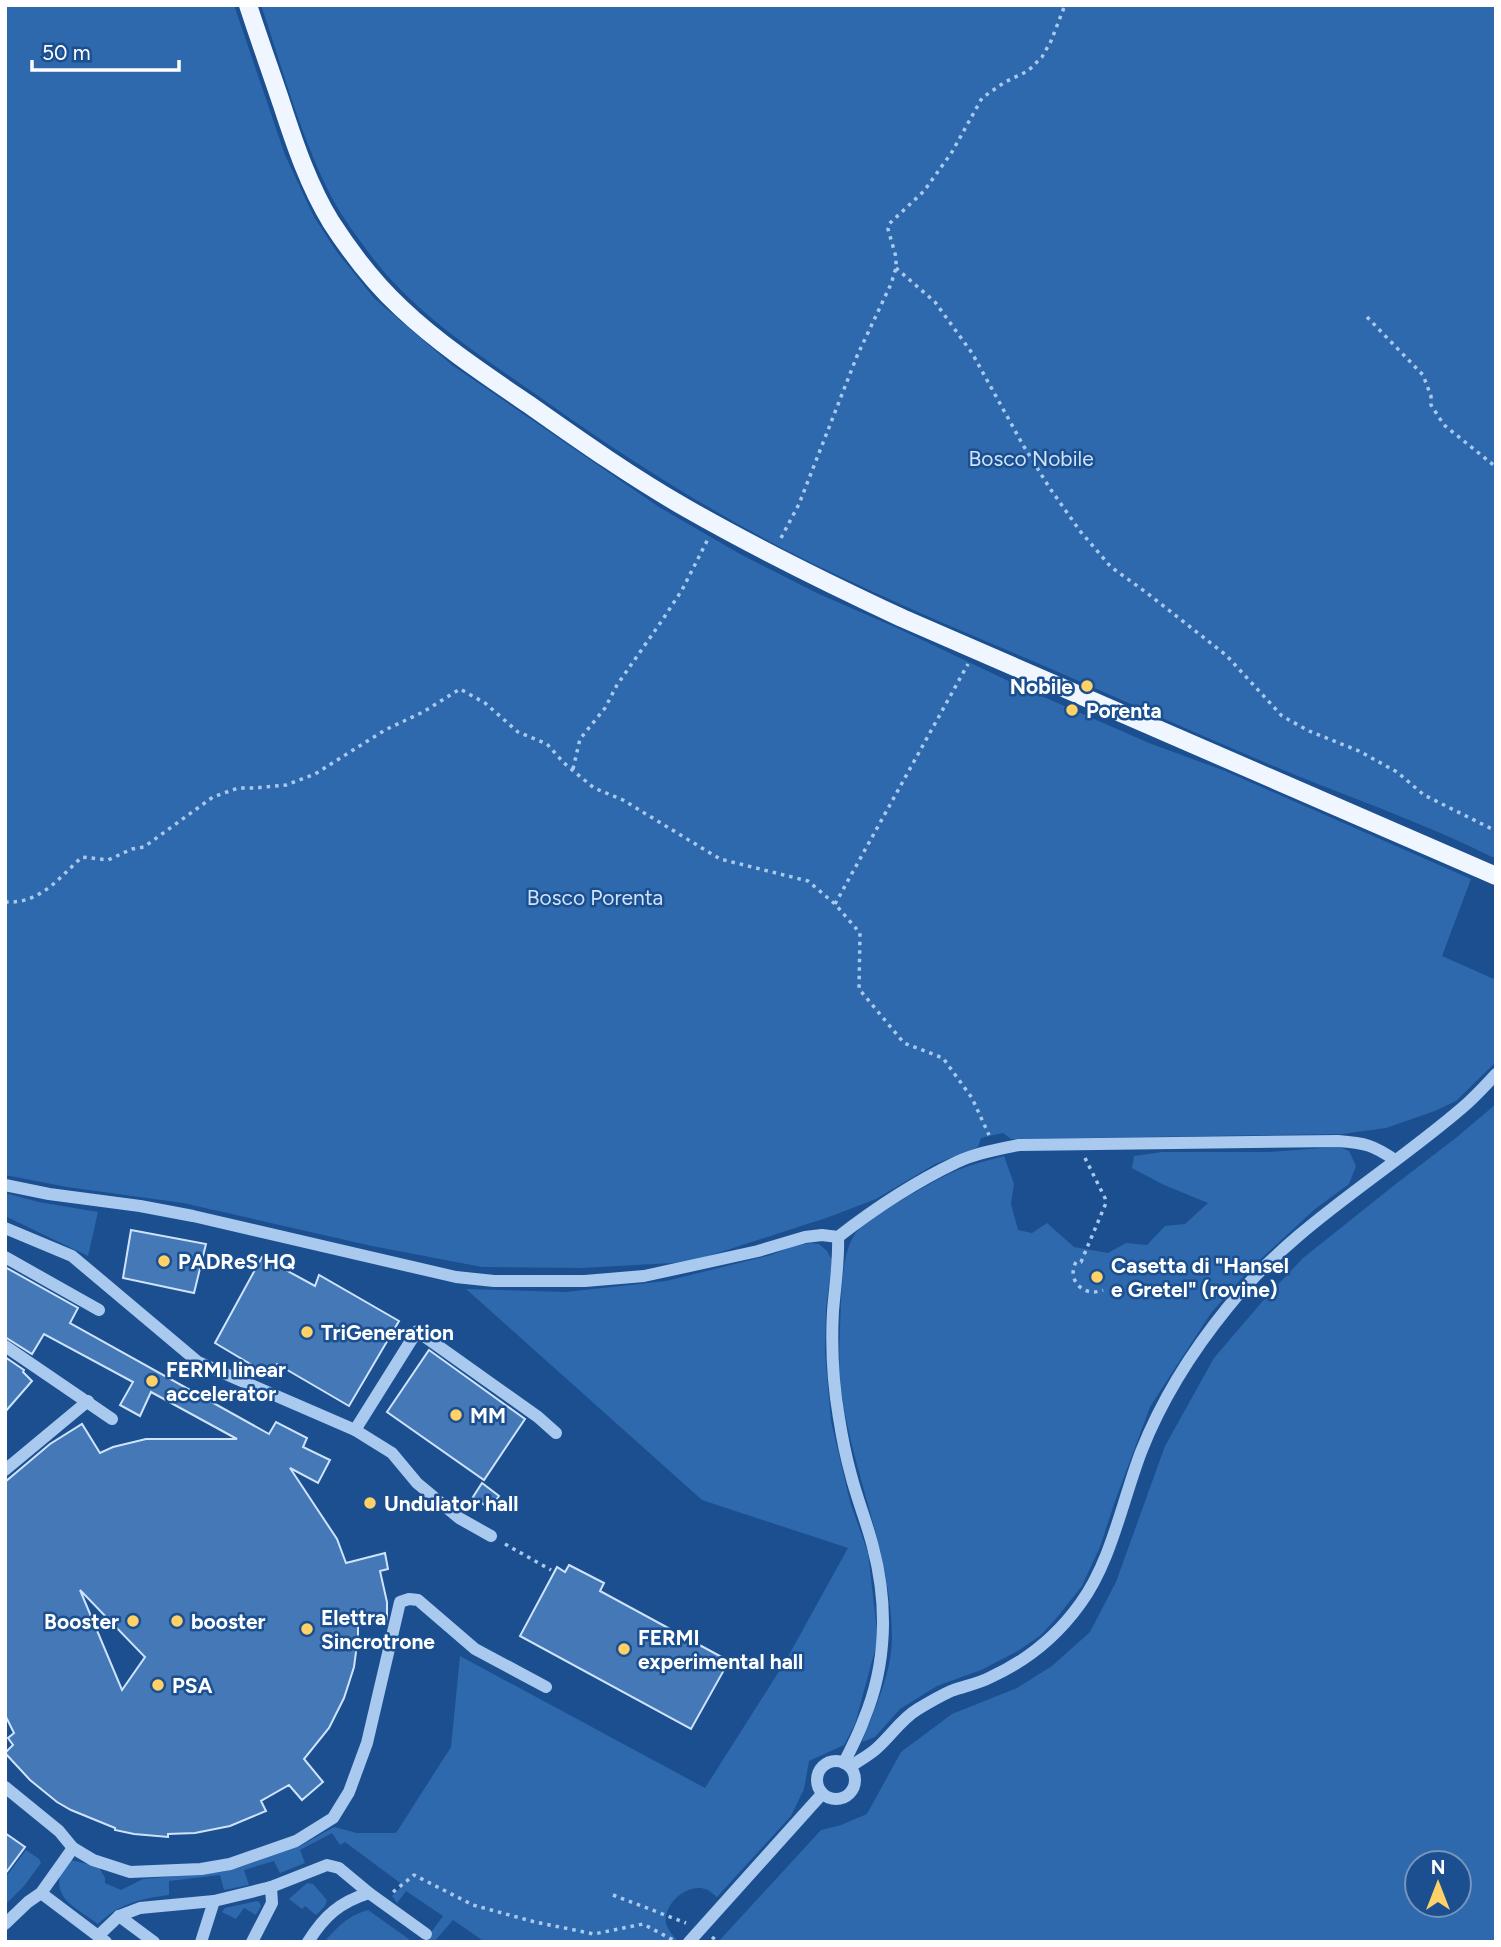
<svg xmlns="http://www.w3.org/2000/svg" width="1501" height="1947" font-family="Figtree,sans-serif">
<rect width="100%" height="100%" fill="#1b4f8f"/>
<g fill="#2e69ad" fill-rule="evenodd">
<path d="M 5,5 L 234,5 L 285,155 L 314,217 L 337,252 L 374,298 L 452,365 L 659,507 L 740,554 L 819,594 L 897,628 L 1021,687 L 1149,743 L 1225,771 L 1471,879 L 1442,956 L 1496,980 L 1496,1062 L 1456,1101 L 1435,1111 L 1386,1128 L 1342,1134 L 1011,1139 L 1003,1133 L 981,1138 L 978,1147 L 935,1164 L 876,1199 L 829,1217 L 690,1262 L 582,1268 L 482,1267 L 372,1246 L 183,1203 L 67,1187 L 5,1175 Z"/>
<path d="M 261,5 L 1496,5 L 1496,859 C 1421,821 1341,795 1264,762 C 1190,731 1116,697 1042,665 C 955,628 868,592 784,549 C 700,505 621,455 544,400 C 480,355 413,314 366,249 C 352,230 338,211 328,190 C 299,131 282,67 261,5 Z"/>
<path d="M 1496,1104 L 1496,1942 L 718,1942 L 821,1830 L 841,1825 L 867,1814 L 901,1752 L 952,1714 L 1017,1688 L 1052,1666 L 1090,1632 L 1116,1582 L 1165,1446 L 1214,1358 L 1267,1296 L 1303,1258 L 1397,1183 L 1457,1137 ZM 1417,1863 L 1459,1863 L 1459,1905 L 1417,1905 Z"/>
<path d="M 1322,1148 L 1342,1148 L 1349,1151 L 1356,1166 L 1349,1184 L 1315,1209 L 1251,1268 L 1211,1313 L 1177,1365 L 1150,1407 L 1114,1504 L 1100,1547 L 1082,1586 L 1059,1615 L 1041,1635 L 1018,1651 L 981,1670 L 937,1686 L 900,1709 L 875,1737 L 862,1742 C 874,1710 891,1675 892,1640 C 892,1558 856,1482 843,1402 C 837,1368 840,1334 841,1301 C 842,1282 844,1249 855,1234 C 865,1219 940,1177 958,1170 C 973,1164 989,1160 1004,1156 L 1014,1184 L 1011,1204 L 1018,1230 L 1032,1233 L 1047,1223 L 1074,1247 L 1108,1253 L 1126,1243 L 1147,1245 L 1165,1226 L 1185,1224 L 1208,1203 L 1164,1185 L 1132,1168 L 1134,1156 L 1162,1152 L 1269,1152 Z"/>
<path d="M 5,1193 L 39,1202 L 98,1212 L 88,1256 L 5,1216 Z"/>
<path d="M 811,1243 L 819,1244 L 827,1251 L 832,1260 L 826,1309 L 825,1353 L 831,1421 L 850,1502 L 868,1553 L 878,1639 L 855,1724 L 844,1745 L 809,1761 L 804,1789 L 791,1816 L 717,1897 C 714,1895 711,1892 708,1890 C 689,1881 663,1903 666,1923 C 668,1931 675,1937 678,1942 L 485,1942 L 453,1920 L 434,1942 L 424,1942 L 443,1916 L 406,1891 L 397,1903 L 392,1896 L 403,1885 L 345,1842 L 340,1845 L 332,1833 L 300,1850 L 305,1863 L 280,1873 L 274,1861 L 244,1870 L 249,1885 L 224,1890 L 220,1875 L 169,1881 L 169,1895 C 140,1899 120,1903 98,1924 C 71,1904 46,1896 67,1859 L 99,1867 L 105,1878 L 105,1883 L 121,1890 L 143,1879 L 221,1872 L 240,1867 L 300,1846 L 334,1827 L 357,1833 L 396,1833 L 451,1747 L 460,1656 L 705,1788 L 785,1662 L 848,1548 L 702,1500 L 466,1289 L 566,1292 L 666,1281 L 771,1255 L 796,1245 Z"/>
<path d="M 26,1850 L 39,1859 L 41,1863 L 24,1886 L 5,1905 L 5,1878 Z"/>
<path d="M 307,1883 L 313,1884 L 327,1900 L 325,1906 L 316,1915 L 305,1906 L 302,1909 L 289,1899 Z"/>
<path d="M 257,1901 L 259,1902 L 261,1906 L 256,1915 L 244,1908 L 236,1919 L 222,1912 L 225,1908 Z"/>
<path d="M 368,1910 L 413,1942 L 324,1942 C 337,1927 349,1915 368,1910 Z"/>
</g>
<g fill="#4478b7" stroke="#cfe3fa" stroke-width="2" fill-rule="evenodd">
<path d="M 131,1230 L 206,1244 L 194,1293 L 123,1278 Z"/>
<path d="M 262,1257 L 315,1286 L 319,1275 L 399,1321 L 349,1406 L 277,1364 L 269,1375 L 215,1343 Z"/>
<path d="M 5,1267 L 78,1308 L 70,1323 L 269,1434 L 276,1422 L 307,1438 L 303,1447 L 330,1460 L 318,1483 L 290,1468 L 337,1539 L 346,1563 L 385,1553 L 388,1569 L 380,1571 L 387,1602 L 387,1619 L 358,1621 L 358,1637 L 354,1667 L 344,1698 L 329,1728 L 304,1759 L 323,1782 L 302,1800 L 289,1785 L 261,1801 L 266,1811 L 230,1826 L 195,1833 L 168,1834 L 168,1837 L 134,1834 L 115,1830 L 115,1828 L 71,1810 L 57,1802 L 30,1780 L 5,1753 L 13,1745 L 8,1738 L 14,1733 L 5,1715 L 5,1482 L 50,1444 L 82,1424 L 100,1453 L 113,1447 L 146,1439 L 237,1439 L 151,1392 L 140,1416 L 120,1405 L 133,1382 L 44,1334 L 32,1354 L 5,1337 ZM 80,1590 L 145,1657 L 122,1690 Z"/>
<path d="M 429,1350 L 525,1419 L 484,1480 L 387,1412 Z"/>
<path d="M 5,1357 L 24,1370 L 23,1372 L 32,1381 L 5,1412 Z"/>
<path d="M 482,1483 L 499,1496 L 490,1509 L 473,1497 Z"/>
<path d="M 569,1565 L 604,1583 L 600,1591 L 729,1661 L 691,1729 L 520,1636 L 557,1567 L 565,1572 Z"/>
<path d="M 5,1833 L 25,1847 L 5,1874 Z"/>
</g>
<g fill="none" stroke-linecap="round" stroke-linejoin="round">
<g stroke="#a9c9ee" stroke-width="3.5" stroke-dasharray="3.5 5" stroke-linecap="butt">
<path d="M 896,268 L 935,302 L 972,353 L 1023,445 L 1049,487 L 1080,531 L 1111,567 L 1147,593 L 1226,655 L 1282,716 L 1309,731 L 1359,751 L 1397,772 L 1424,795 L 1496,831"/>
<path d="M 1367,317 L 1423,375 L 1431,396 L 1431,405 L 1444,425 L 1496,467"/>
<path d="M 781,538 L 799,504 L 857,356 L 891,284 L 896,268 L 896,257 L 888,229 L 889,224 L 924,191 L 952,152 L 982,98 L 1005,82 L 1028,71 L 1042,57 L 1051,41 L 1065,5"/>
<path d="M 573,769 L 580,739 L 605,708 L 617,685 L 661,622 L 682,590 L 708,539"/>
<path d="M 5,902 C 40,904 58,879 82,857 L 108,860 L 132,849 L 144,847 L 213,797 L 238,788 L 255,788 L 286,785 L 315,774 L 385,730 L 423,712 L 460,689 L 485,703 L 518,732 L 547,744 L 564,763 L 594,788 L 623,800 L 720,859 L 808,881 L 835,904 L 860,933 L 859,989 L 904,1043 L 943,1058 L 972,1098 L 989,1135"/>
<path d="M 835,904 L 968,664"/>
<path d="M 1085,1158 L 1105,1198 L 1106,1203 L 1081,1262 L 1076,1262 C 1066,1280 1084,1298 1103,1290"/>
<path d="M 505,1544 L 551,1570"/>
<path d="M 393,1892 L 414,1875 L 473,1905 L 535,1922 L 594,1934 L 643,1924 L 675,1941"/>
<path d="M 613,1895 L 686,1923"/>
<path d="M 712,1937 L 718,1942"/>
</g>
<g stroke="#a9c9ee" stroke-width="12">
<path d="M 5,1185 L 49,1194 L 140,1206 L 193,1216 L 456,1277 L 494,1281 L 585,1281 L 644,1276 L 758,1251 L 805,1237 L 822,1235 L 838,1237 C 874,1209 915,1182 957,1162 C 976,1153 999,1149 1019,1145 L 1338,1141 C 1365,1143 1373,1145 1395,1160"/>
<path d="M 5,1228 L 72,1256 L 198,1362 L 355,1430 L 417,1331 L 538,1417 L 556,1433"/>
<path d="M 838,1237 C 839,1262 835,1286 833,1311 C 831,1347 833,1383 839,1418 C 842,1437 846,1457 851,1475 C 857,1499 867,1523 873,1547 C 888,1604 887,1664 864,1719 C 859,1734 851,1748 844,1763"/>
<path d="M 5,1257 L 99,1310"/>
<path d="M 5,1346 L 112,1419"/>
<path d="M 355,1430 L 392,1453 L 417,1483 L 459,1518 L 491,1536"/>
<path d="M 5,1470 L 88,1401"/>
<circle cx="836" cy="1780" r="19"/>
<path d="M 850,1767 C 858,1761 868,1756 876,1749 C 891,1736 901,1719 918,1709 C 928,1703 940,1696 951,1691 C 964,1686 978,1684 991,1677 C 1026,1661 1057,1636 1080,1604 C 1111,1562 1122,1502 1141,1452 C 1161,1401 1193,1350 1228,1307 C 1293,1226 1384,1175 1462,1108 C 1474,1098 1485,1086 1496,1074"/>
<path d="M 5,1787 L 59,1831 L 73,1848 L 93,1860 L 130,1872 L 201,1869 L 230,1864 L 296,1841 L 333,1818 L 349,1792 L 367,1743 L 400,1602 L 409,1599 L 418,1600 L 475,1649 L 546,1687"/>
<path d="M 41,1893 L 106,1942"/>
<path d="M 369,1893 L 426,1934"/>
<path d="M 119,1916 L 154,1942"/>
<path d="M 5,1924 L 28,1902 L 41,1893 L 73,1848"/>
<path d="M 98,1936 L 119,1916 L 140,1908 L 214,1901 L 255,1891 L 271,1887 L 327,1865 L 339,1868 L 369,1893 C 340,1902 324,1916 308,1942"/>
<path d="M 201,1942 L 214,1901"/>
<path d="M 252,1942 L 272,1903 L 271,1887"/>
<path d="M 689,1942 L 822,1794"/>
</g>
<path stroke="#f0f6ff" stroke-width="18" d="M 248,5 C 259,39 271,72 282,105 C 295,145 309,186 331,222 C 351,253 374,283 401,308 C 440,345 487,376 531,406 C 582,442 632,477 686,508 C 756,548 829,584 902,618 L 1496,876"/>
</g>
<g fill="#ffd166" stroke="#1b4f8f" stroke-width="2.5">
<circle cx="1087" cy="686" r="7"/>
<circle cx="1072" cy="710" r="7"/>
<circle cx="164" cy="1261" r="7"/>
<circle cx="1097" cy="1277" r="7"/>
<circle cx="307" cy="1332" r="7"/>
<circle cx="152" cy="1381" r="7"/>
<circle cx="456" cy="1415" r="7"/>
<circle cx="370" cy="1503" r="7"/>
<circle cx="133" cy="1621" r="7"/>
<circle cx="177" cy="1621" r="7"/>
<circle cx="307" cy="1629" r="7"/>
<circle cx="624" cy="1649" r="7"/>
<circle cx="158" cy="1685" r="7"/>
</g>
<g text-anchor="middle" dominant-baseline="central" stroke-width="5" stroke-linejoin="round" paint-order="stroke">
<g font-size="21" fill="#cfe3fa" stroke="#1b4f8f">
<text x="1031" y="458">Bosco Nobile</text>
<text x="595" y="897">Bosco Porenta</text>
</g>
<g font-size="21" font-weight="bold" fill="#fff" stroke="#1b4f8f" text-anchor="start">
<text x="1073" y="686" text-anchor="end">Nobile</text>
<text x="1086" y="710">Porenta</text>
<text x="178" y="1261">PADReS HQ</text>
<text x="1111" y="1265">Casetta di "Hansel<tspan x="1111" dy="24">e Gretel" (rovine)</tspan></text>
<text x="321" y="1332">TriGeneration</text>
<text x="166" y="1369">FERMI linear<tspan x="166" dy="24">accelerator</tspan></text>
<text x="470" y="1415">MM</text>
<text x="384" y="1503">Undulator hall</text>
<text x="321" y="1617">Elettra<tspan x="321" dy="24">Sincrotrone</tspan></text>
<text x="119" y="1621" text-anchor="end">Booster</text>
<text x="191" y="1621">booster</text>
<text x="638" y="1637">FERMI<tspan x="638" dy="24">experimental hall</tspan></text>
<text x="172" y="1685">PSA</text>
</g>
</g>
<rect width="1501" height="1947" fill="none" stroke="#ffffff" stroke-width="14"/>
<g transform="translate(1438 1884)"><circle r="33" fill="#1b4f8f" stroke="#7695bc" stroke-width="2"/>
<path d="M0-5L12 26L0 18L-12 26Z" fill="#ffd166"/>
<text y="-10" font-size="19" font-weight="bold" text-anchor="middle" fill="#ffffff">N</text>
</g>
<path d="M32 60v10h147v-10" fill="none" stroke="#ffffff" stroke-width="3.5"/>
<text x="42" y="60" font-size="21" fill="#ffffff" stroke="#1b4f8f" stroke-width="5" paint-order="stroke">50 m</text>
</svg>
